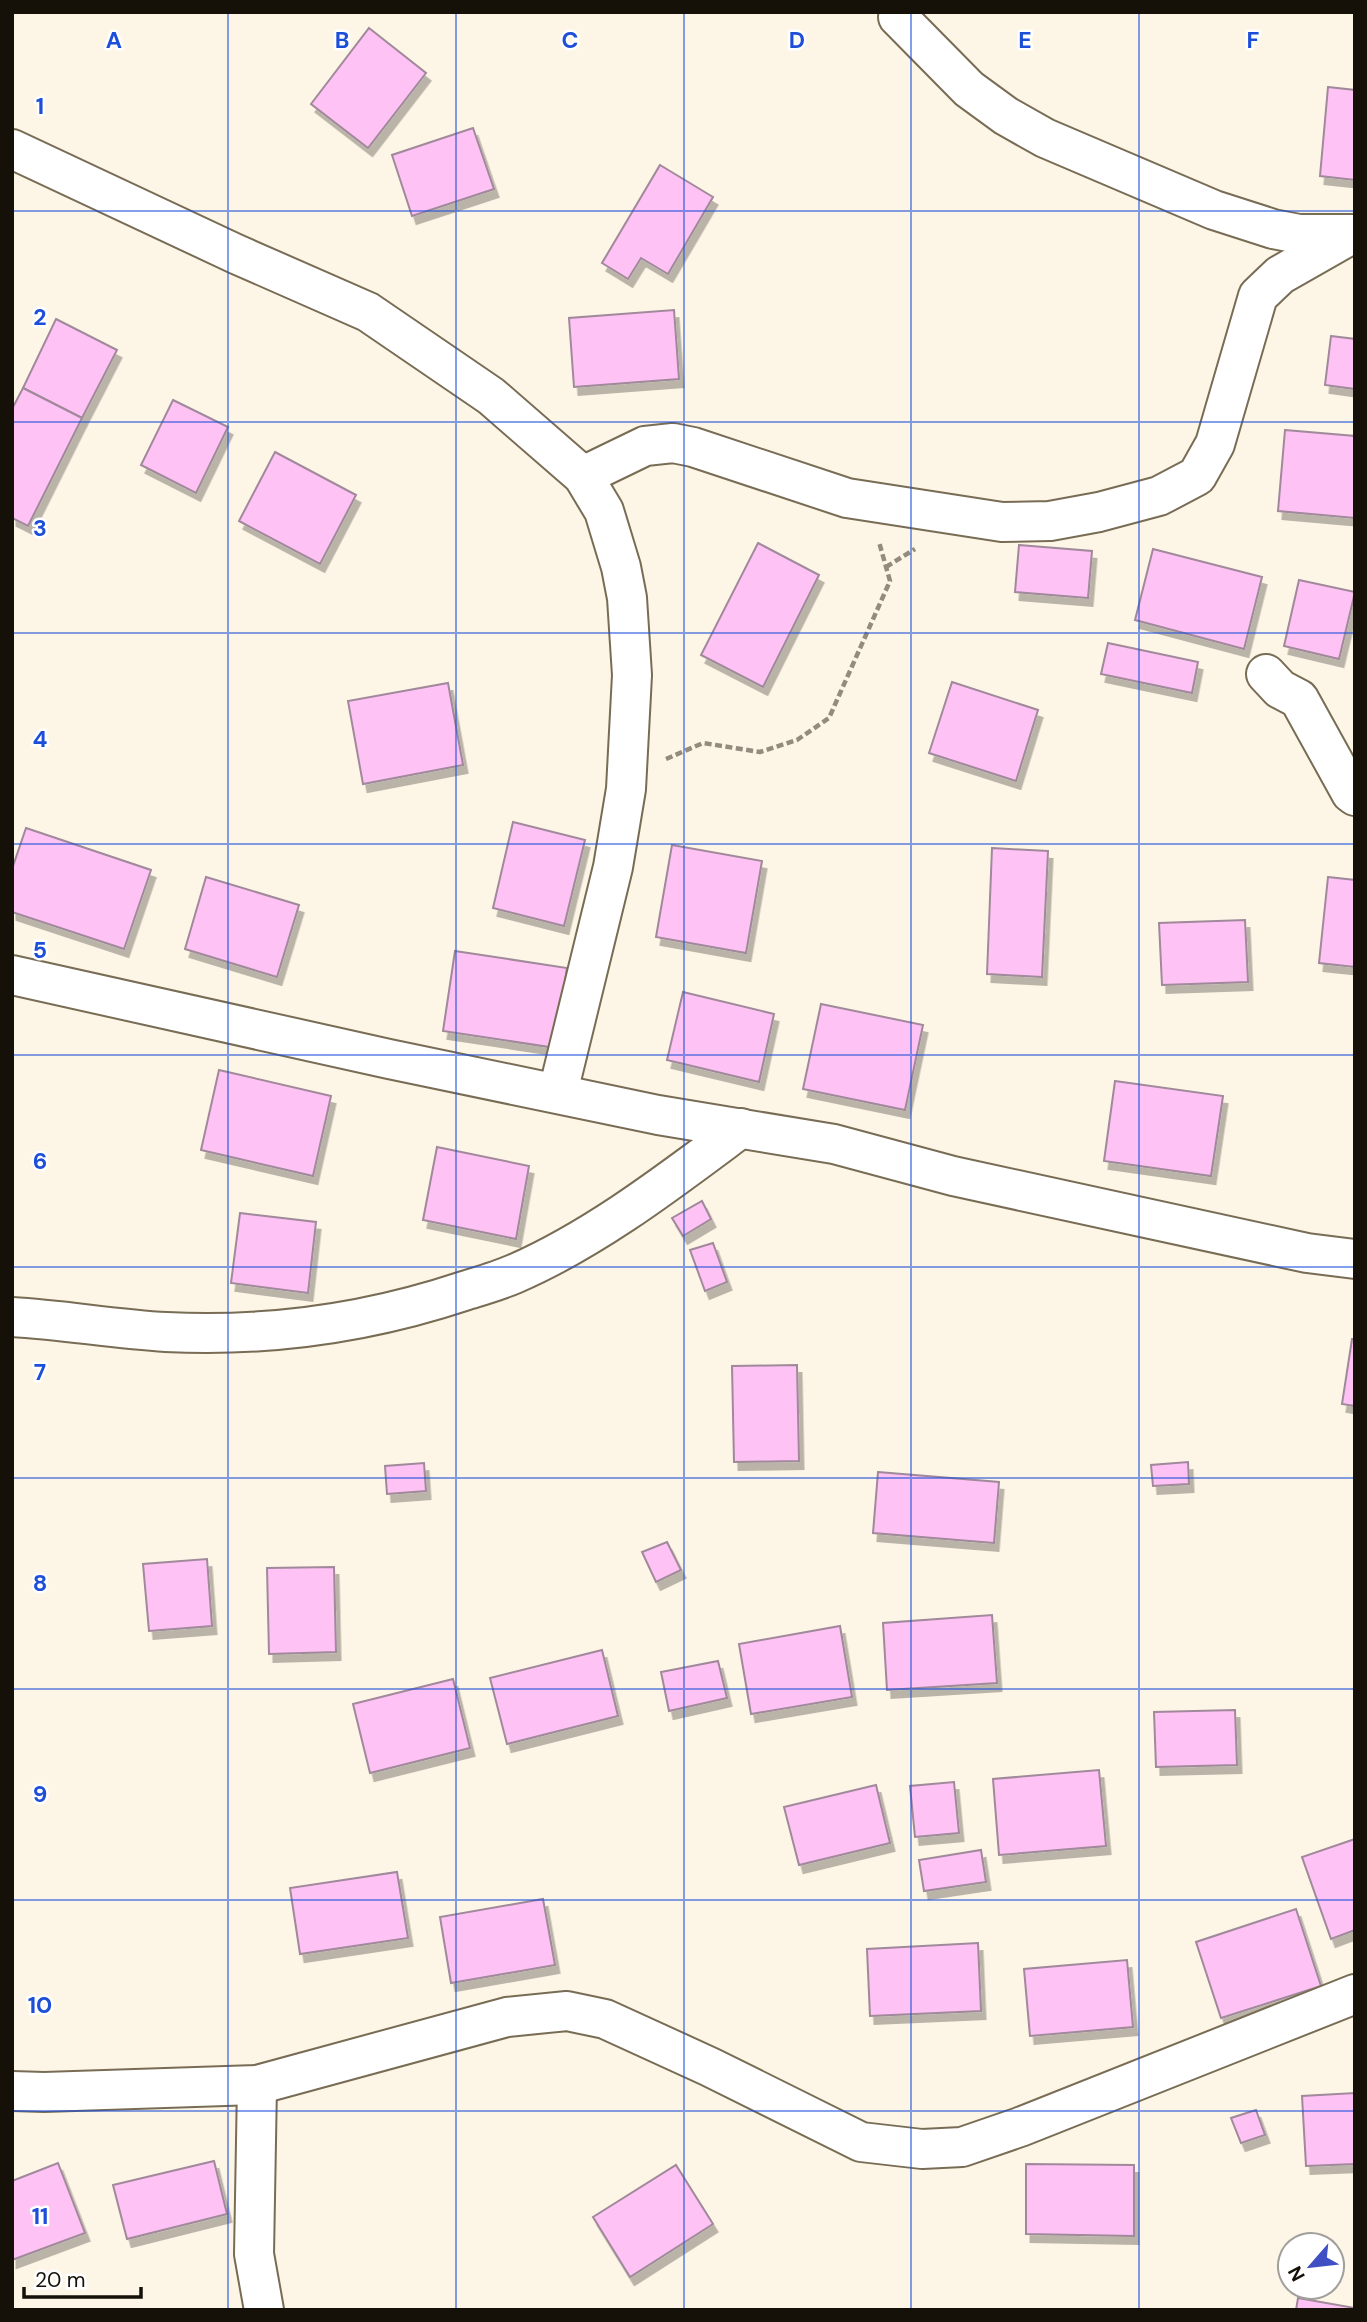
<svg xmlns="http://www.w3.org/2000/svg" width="1367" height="2322" font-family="'DM Sans',sans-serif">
<defs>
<filter id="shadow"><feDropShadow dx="4.5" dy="8" stdDeviation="0" flood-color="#0004"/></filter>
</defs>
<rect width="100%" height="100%" fill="#fdf5e5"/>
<g fill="#ffc2f4" stroke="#a0899b" stroke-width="2" filter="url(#shadow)">
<path d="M 369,28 L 426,73 L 368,148 L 311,104 Z"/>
<path d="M 1328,87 L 1355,90 L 1355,180 L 1320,176 Z"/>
<path d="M 473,128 L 494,189 L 412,216 L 392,155 Z"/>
<path d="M 660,165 L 713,197 L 668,274 L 641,258 L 628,279 L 602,263 Z"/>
<path d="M 674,310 L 679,379 L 574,387 L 569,318 Z"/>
<path d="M 56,319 L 117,350 L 82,418 L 23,388 Z"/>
<path d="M 1331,336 L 1355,339 L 1355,389 L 1325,385 Z"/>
<path d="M 23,388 L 82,418 L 28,526 L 12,518 L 12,409 Z"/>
<path d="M 173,400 L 228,427 L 196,493 L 141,465 Z"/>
<path d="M 1285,430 L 1355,436 L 1355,518 L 1278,511 Z"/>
<path d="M 275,452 L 356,495 L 320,564 L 239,521 Z"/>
<path d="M 758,543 L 819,575 L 763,687 L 701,655 Z"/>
<path d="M 1019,545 L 1092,551 L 1088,598 L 1015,592 Z"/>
<path d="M 1153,549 L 1262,577 L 1244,649 L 1135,620 Z"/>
<path d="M 1299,580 L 1355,592 L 1339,659 L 1284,646 Z"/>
<path d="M 1108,643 L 1198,662 L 1192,693 L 1101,674 Z"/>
<path d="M 952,682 L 1038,710 L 1016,781 L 929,753 Z"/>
<path d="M 448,683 L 463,765 L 363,784 L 348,701 Z"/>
<path d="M 513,822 L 585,840 L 564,926 L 493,908 Z"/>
<path d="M 26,828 L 151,870 L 124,949 L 12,912 L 12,869 Z"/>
<path d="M 672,845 L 762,861 L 746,953 L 656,937 Z"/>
<path d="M 992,848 L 1048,851 L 1042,977 L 987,974 Z"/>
<path d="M 206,877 L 299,905 L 277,977 L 185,949 Z"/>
<path d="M 1328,877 L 1355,880 L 1355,967 L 1319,963 Z"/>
<path d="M 1245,920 L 1248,982 L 1162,985 L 1159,923 Z"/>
<path d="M 455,951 L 567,968 L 556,1048 L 443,1031 Z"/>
<path d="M 683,992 L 774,1014 L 759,1082 L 667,1060 Z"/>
<path d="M 821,1004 L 923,1025 L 905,1110 L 803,1089 Z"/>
<path d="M 219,1070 L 331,1096 L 313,1176 L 201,1150 Z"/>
<path d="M 1115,1081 L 1223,1096 L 1211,1176 L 1104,1161 Z"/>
<path d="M 437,1147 L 529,1166 L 516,1239 L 423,1220 Z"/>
<path d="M 702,1201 L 711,1219 L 683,1236 L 672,1218 Z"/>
<path d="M 240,1213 L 316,1222 L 308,1293 L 231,1283 Z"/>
<path d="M 713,1243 L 727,1282 L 705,1291 L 690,1250 Z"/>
<path d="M 1352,1339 L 1355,1339 L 1355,1406 L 1342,1404 Z"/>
<path d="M 797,1365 L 799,1461 L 734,1462 L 732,1366 Z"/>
<path d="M 1188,1462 L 1189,1484 L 1153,1486 L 1151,1465 Z"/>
<path d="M 424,1463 L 426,1491 L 387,1494 L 385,1466 Z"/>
<path d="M 878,1472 L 999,1482 L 994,1543 L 873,1533 Z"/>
<path d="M 667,1542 L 681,1570 L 656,1582 L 642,1552 Z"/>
<path d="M 207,1559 L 212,1626 L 149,1631 L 143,1564 Z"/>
<path d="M 334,1567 L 336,1652 L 269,1654 L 267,1568 Z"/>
<path d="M 992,1615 L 997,1683 L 887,1690 L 883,1623 Z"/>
<path d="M 840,1626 L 852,1697 L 751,1714 L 739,1644 Z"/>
<path d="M 602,1650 L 618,1716 L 507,1744 L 490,1678 Z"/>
<path d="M 718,1661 L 727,1698 L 669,1711 L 661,1672 Z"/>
<path d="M 453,1679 L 470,1748 L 370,1773 L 353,1704 Z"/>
<path d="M 1235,1710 L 1237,1765 L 1156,1767 L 1154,1712 Z"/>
<path d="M 1099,1770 L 1106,1846 L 999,1855 L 993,1779 Z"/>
<path d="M 954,1782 L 959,1833 L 915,1837 L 910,1786 Z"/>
<path d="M 876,1785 L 890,1843 L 799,1865 L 784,1807 Z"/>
<path d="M 1355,1839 L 1355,1930 L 1331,1939 L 1302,1857 Z"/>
<path d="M 981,1850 L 986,1882 L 924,1891 L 919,1860 Z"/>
<path d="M 397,1872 L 408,1938 L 300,1954 L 290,1888 Z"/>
<path d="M 543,1899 L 555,1965 L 451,1983 L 440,1917 Z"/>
<path d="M 1296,1909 L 1321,1986 L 1221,2018 L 1196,1942 Z"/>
<path d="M 978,1943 L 981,2011 L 870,2016 L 867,1949 Z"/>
<path d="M 1127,1960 L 1133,2027 L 1030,2036 L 1024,1969 Z"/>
<path d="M 1355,2093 L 1355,2164 L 1306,2166 L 1302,2096 Z"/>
<path d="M 1256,2110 L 1265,2135 L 1241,2143 L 1231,2118 Z"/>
<path d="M 214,2161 L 227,2214 L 127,2239 L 113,2185 Z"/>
<path d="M 58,2163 L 85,2233 L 12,2260 L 12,2181 Z"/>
<path d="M 1026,2164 L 1134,2165 L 1134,2236 L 1026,2234 Z"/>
<path d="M 676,2165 L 713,2224 L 630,2277 L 593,2217 Z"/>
<path d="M 1298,2298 L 1355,2308 L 1355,2310 L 1296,2310 Z"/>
</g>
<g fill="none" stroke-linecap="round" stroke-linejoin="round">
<defs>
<g id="street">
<path d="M 898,17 L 969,89 L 1006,116 L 1045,138 L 1214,210 L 1273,229 L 1299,234 L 1351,234"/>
<path d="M 12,149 L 236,254 L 368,312 L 491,396 L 583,476 L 604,511 L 621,567 L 627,598 L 632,675 L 626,789 L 613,867 L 558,1092"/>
<path d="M 583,476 L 645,446 L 673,443 L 693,447 L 847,498 L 1002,522 L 1050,521 L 1099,512 L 1159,496 L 1197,476 L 1215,444 L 1258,296 L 1280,275 L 1352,234"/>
<path d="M 1266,674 L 1280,689 L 1299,699 L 1351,793 L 1355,796"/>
<path d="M 12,975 L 389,1059 L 658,1115 L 834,1144 L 953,1176 L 1307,1253 L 1355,1259"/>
<path d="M 12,1317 C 64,1320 114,1329 166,1332 C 267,1337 368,1323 464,1291 C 480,1286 498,1281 514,1274 C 595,1239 671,1180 741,1128"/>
<path d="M 257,2085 L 254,2254 L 264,2310"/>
<path d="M 12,2091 L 44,2092 L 257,2085 L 507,2017 L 567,2011 L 605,2019 L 710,2067 L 861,2142 L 922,2149 L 962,2147 L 1020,2127 L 1355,1994"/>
</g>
</defs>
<use href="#street" stroke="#786c55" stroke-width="42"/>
<g stroke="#928c7f" stroke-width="4.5" stroke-dasharray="7 3.5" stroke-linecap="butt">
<path d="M 886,567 L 915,549"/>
<path d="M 666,759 L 703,743 L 760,752 L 797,740 L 829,718 L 890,581 L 879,542"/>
</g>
<use href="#street" stroke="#fff" stroke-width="38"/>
</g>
<path fill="none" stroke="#1d4ed8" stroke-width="2" stroke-opacity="0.55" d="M 228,12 L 228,2310M 456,12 L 456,2310M 684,12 L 684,2310M 911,12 L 911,2310M 1139,12 L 1139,2310M 12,211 L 1355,211M 12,422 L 1355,422M 12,633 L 1355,633M 12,844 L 1355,844M 12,1055 L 1355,1055M 12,1267 L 1355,1267M 12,1478 L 1355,1478M 12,1689 L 1355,1689M 12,1900 L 1355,1900M 12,2111 L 1355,2111"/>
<g font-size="23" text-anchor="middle" font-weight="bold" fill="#1d4ed8" stroke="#fff" stroke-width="5" stroke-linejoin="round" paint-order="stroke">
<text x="114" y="48">A</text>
<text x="342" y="48">B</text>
<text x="570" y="48">C</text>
<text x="797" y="48">D</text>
<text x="1025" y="48">E</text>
<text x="1253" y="48">F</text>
<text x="40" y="114">1</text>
<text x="40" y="325">2</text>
<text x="40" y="536">3</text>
<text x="40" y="747">4</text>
<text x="40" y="958">5</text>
<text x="40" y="1169">6</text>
<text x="40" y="1380">7</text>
<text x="40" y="1591">8</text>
<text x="40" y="1802">9</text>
<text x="40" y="2013">10</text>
<text x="40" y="2224">11</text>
</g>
<rect width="1367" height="2322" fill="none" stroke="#151008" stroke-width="28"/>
<g transform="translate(1311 2266) rotate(242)"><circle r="33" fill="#ffffff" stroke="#a19f9c" stroke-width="2"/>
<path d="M0-5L12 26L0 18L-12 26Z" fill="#404fc3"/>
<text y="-10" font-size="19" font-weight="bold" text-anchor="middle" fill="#151008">N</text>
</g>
<path d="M24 2287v10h117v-10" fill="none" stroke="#151008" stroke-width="3.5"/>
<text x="35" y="2287" font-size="21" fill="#151008" stroke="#ffffff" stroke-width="5" paint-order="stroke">20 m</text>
</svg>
